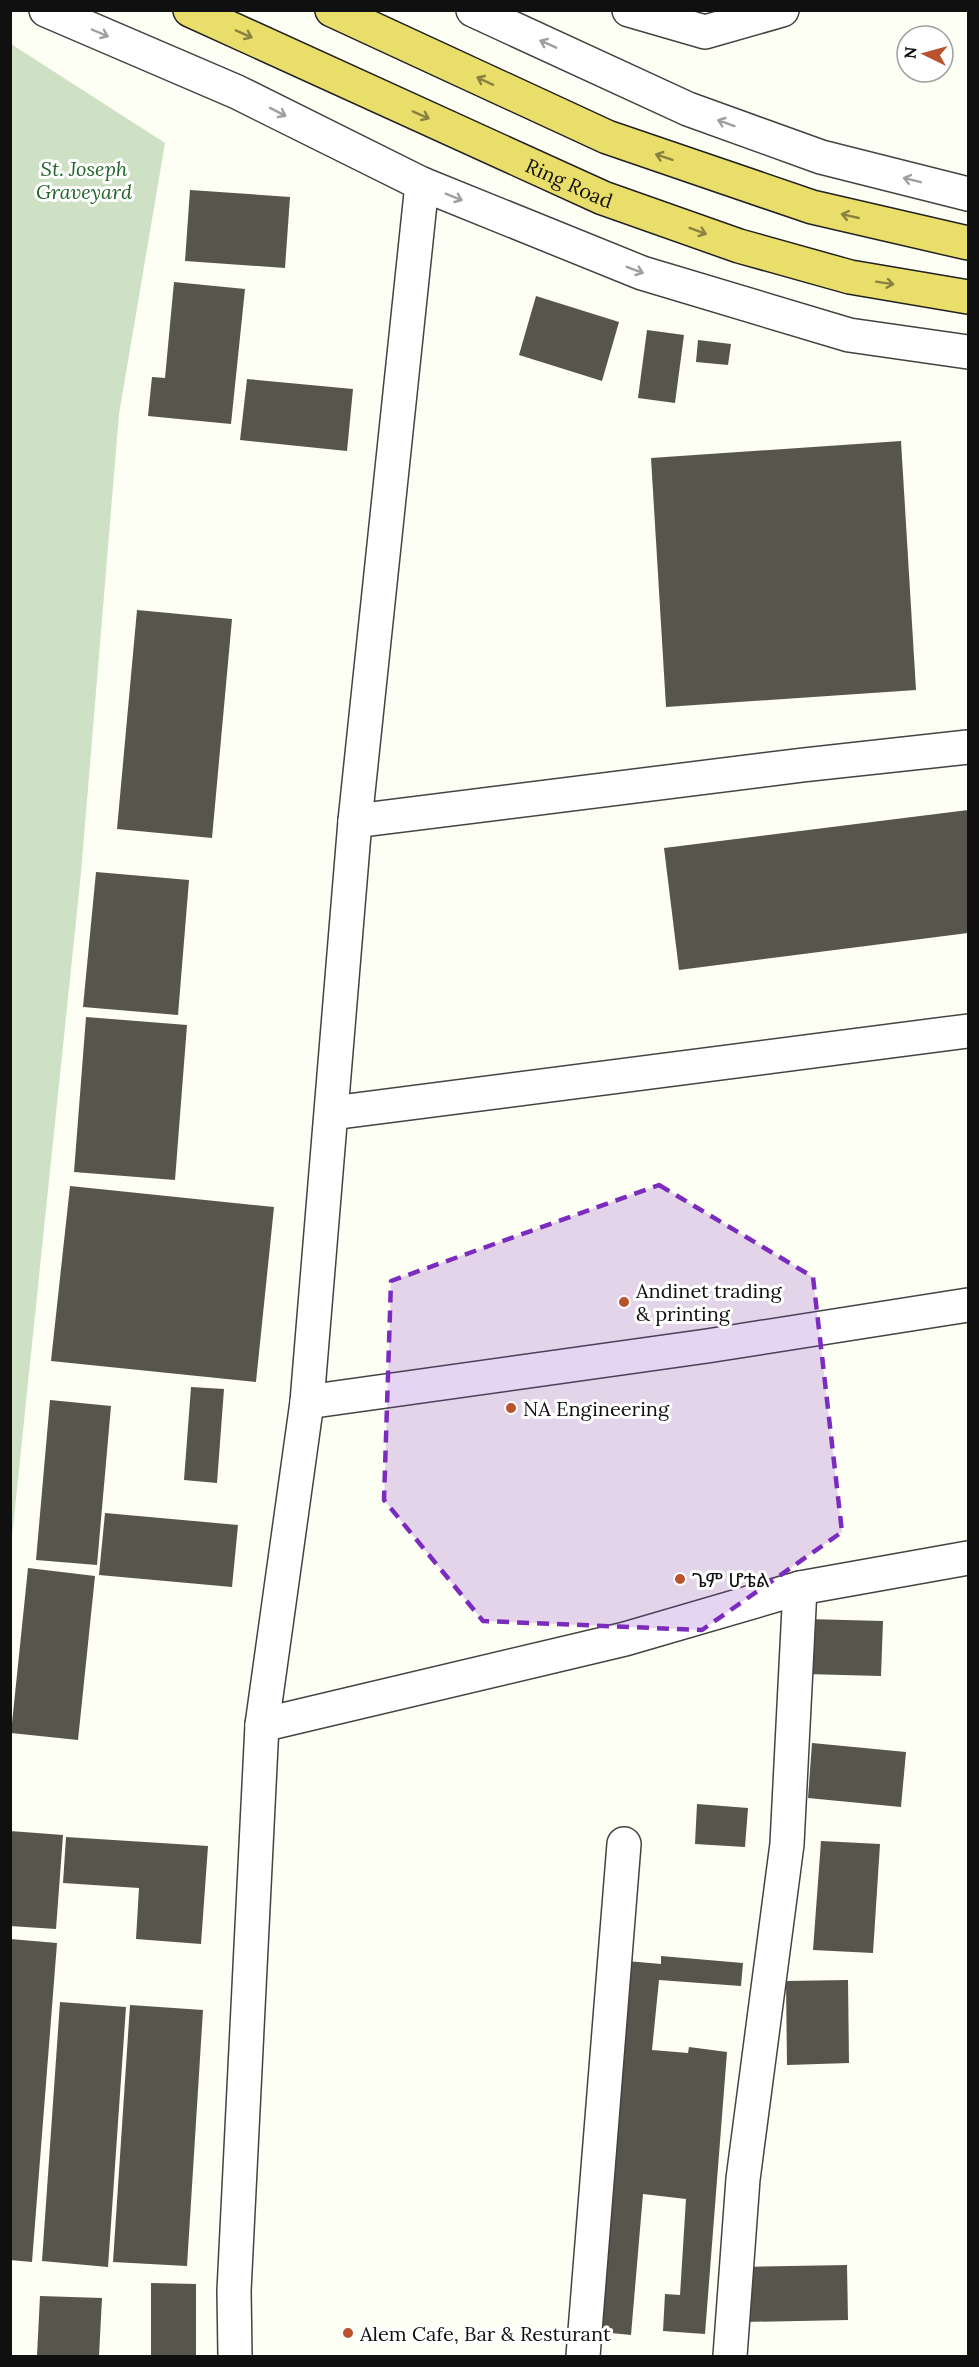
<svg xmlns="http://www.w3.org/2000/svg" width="979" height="2367" font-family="Lora,'Noto Sans Ethiopic',serif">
<rect width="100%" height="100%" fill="#fdfef4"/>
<path fill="#cfe1c4" d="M 11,44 L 165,143 L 119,414 L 81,873 L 11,1546 Z"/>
<g fill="#58554d">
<path d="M 190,190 L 290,197 L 285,268 L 185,261 Z"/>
<path d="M 174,282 L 245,289 L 231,424 L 148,416 L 152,377 L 165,378 Z"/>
<path d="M 536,296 L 619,322 L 602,381 L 519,355 Z"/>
<path d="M 647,330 L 684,335 L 675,403 L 638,398 Z"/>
<path d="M 698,340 L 731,344 L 728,365 L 696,362 Z"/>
<path d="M 247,379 L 353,389 L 347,451 L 240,440 Z"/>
<path d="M 901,441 L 916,690 L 666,707 L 651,458 Z"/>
<path d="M 137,610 L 232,619 L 212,838 L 117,829 Z"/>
<path d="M 968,810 L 968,933 L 679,970 L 664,848 Z"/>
<path d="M 96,872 L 189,880 L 178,1015 L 83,1007 Z"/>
<path d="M 86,1017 L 187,1025 L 175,1180 L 74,1172 Z"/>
<path d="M 70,1186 L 274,1207 L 256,1382 L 51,1361 Z"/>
<path d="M 191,1387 L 224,1389 L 217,1483 L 184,1480 Z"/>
<path d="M 50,1400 L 111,1406 L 97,1565 L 36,1560 Z"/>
<path d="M 105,1513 L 238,1525 L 232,1587 L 99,1575 Z"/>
<path d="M 28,1568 L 95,1576 L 78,1740 L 11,1733 Z"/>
<path d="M 807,1619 L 883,1621 L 881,1676 L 805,1674 Z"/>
<path d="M 812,1743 L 906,1752 L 901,1807 L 808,1798 Z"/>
<path d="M 697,1804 L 748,1808 L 745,1847 L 695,1844 Z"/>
<path d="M 10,1831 L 63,1835 L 56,1929 L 10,1926 Z"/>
<path d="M 66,1837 L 208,1846 L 201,1944 L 136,1939 L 139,1888 L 63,1883 Z"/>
<path d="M 821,1841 L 880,1844 L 873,1953 L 813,1950 Z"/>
<path d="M 10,1939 L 57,1943 L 32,2262 L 10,2260 Z"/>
<path d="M 661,1956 L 743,1963 L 741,1986 L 659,1980 L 652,2050 L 688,2053 L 689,2047 L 727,2052 L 705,2334 L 663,2331 L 665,2294 L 680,2295 L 686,2199 L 643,2194 L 631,2335 L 601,2332 L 613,2191 L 605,2192 L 627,1961 L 661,1964 Z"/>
<path d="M 848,1980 L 849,2063 L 787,2065 L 786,1981 Z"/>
<path d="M 60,2002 L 126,2007 L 108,2267 L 42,2261 Z"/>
<path d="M 130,2005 L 203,2010 L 187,2266 L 113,2262 Z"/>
<path d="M 847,2265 L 848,2320 L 743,2322 L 742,2267 Z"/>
<path d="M 151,2283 L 196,2284 L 196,2356 L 151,2356 Z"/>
<path d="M 40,2296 L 102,2298 L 99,2356 L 37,2356 Z"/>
</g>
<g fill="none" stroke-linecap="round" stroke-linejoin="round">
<defs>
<g id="minor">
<path d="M 629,10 L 705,32 L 782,10"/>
<path d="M 355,821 L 803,765 L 968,747"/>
<path d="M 332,1113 L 968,1031"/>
<path d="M 307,1402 L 707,1346 L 968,1305"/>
<path d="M 262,1725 L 625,1639 L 800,1588 L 968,1558"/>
<path d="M 235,2356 L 234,2291 L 262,1725 L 307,1402 L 355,821 L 422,184"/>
<path d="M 583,2356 L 624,1844"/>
<path d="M 730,2356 L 743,2179 L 787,1844 L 800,1588"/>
</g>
<g id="tertiary">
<path d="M 46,10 L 237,92 L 422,184 L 642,273 L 849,335 L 968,352"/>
<path d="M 473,10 L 688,109 L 821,157 L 968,194"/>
</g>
<g id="trunk">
<path id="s1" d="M 190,10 L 603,198 L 739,246 L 850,277 L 968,297"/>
<path d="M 332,10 L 607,137 L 812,207 L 968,243"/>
</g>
</defs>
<use href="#minor" stroke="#434343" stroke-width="36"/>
<use href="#tertiary" stroke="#434343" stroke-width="36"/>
<use href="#trunk" stroke="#212121" stroke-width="36"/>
<use href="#minor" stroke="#fff" stroke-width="33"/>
<use href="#tertiary" stroke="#fff" stroke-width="33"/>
<use href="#trunk" stroke="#eade6a" stroke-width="33"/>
</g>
<defs><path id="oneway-shaft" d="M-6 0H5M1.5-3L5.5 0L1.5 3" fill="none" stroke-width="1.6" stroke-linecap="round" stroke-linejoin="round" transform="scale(1.5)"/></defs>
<g stroke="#9f9f9f">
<use href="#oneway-shaft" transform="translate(100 33) rotate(23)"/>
<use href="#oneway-shaft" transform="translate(548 44) rotate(-156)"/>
<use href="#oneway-shaft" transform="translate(278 112) rotate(27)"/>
<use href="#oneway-shaft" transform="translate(726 123) rotate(-160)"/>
<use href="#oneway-shaft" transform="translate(912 180) rotate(-166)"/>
<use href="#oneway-shaft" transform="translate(454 197) rotate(22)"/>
<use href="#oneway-shaft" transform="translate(635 270) rotate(21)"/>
</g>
<g stroke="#888142">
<use href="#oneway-shaft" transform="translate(244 34) rotate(24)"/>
<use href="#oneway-shaft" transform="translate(485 81) rotate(-155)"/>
<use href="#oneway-shaft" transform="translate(421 115) rotate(24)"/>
<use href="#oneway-shaft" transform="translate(664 157) rotate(-161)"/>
<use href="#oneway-shaft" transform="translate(850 216) rotate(-167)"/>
<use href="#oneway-shaft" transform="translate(698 231) rotate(20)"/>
<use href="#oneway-shaft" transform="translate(885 283) rotate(9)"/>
</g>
<path fill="#7b2cbf" fill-opacity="0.2" stroke="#7b2cbf" stroke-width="4.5" stroke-dasharray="12 8" stroke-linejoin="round" d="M 659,1185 L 813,1277 L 842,1532 L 702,1630 L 483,1621 L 384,1500 L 391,1281 Z"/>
<g fill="#ba522e" stroke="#fff" stroke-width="2">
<circle cx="624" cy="1302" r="6"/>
<circle cx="511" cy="1408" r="6"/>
<circle cx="680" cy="1579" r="6"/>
<circle cx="348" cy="2333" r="6"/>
</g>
<g text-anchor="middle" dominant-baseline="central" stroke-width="6" stroke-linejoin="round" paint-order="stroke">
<g font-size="20" font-style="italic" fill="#236529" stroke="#fff">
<text x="84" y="168">St. Joseph<tspan x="84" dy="23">Graveyard</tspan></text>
</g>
<g font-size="20" fill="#101010" stroke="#fff">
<text stroke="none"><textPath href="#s1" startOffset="417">Ring Road</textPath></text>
</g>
<g font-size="20" fill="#101010" stroke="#fff" text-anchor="start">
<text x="636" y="1290">Andinet trading<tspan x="636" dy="23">&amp; printing</tspan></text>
<text x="523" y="1408">NA Engineering</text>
<text x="692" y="1579">ጌም ሆቴል</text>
<text x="360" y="2333">Alem Cafe, Bar &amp; Resturant</text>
</g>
</g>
<rect width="979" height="2367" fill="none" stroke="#101010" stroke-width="24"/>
<g transform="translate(925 54) rotate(275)"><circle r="28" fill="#ffffff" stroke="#9f9f9f" stroke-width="1.5"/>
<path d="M0-4.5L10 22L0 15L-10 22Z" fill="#ba522e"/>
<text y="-9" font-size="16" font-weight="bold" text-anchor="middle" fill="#101010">N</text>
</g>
</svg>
